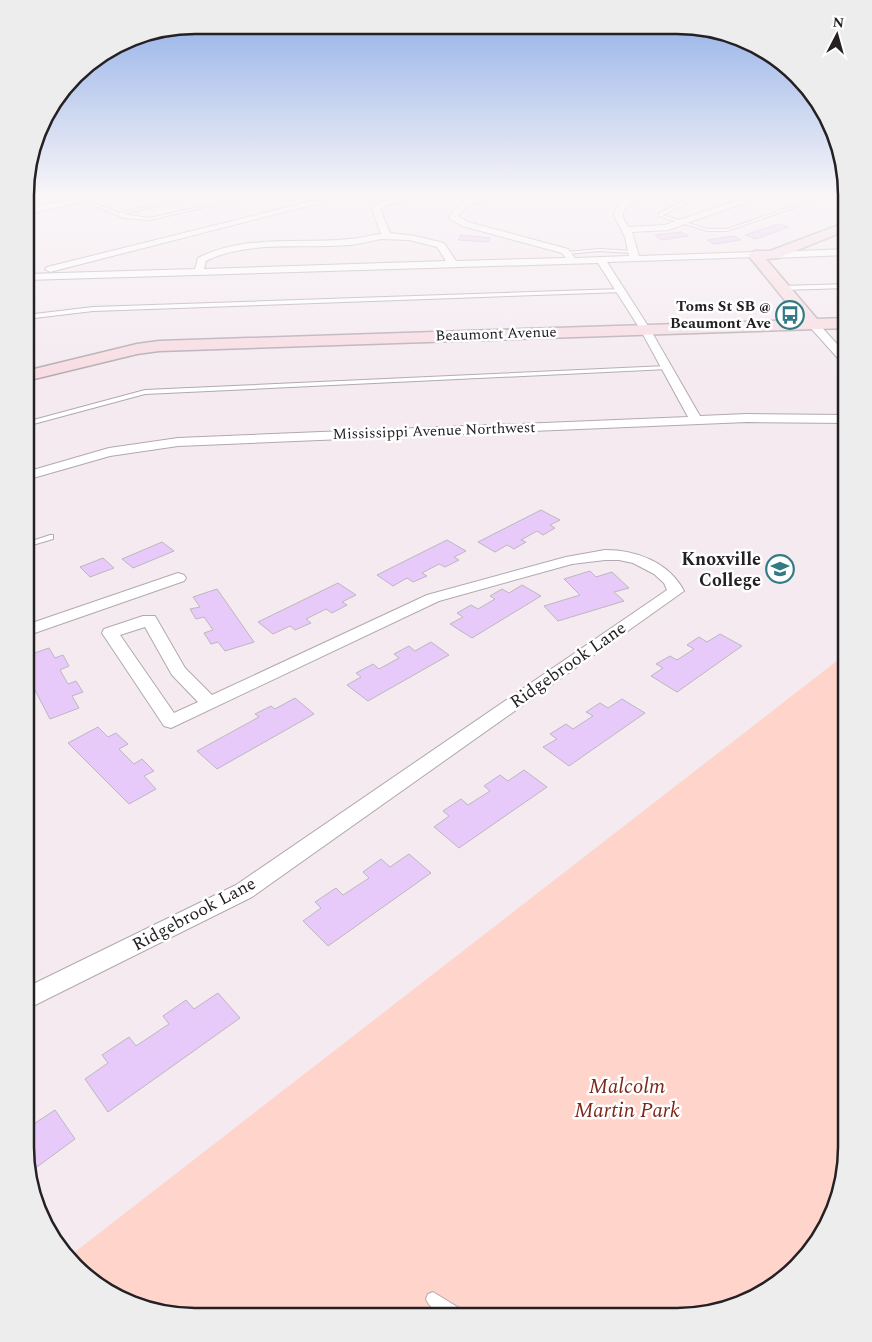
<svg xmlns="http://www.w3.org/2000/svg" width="872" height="1342" font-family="Spectral,serif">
<rect width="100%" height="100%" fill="#f4eaf0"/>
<path fill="#ffd4cb" d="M 847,653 L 847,1159 L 834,1212 L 812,1250 L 743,1304 L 678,1317 L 173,1316 L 92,1282 L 71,1255 Z"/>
<g fill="#e8cafa" stroke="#bcb7bf">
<path d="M 778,224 L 789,227 L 756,239 L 745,235 Z"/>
<path d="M 681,232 L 688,236 L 662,240 L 655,235 Z"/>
<path d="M 461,235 L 490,238 L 488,242 L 458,240 Z"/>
<path d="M 733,236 L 741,240 L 715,244 L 707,240 Z"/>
<path d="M 541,510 L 560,520 L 550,525 L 555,528 L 543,535 L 537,531 L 521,540 L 526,542 L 514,549 L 507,545 L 495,552 L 478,542 Z"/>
<path d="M 447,540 L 466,551 L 454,557 L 459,560 L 445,567 L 439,564 L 422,573 L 427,576 L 413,582 L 407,578 L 393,586 L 377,575 Z"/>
<path d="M 162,542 L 174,551 L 133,568 L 122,559 Z"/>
<path d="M 103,558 L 114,568 L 90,577 L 80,567 Z"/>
<path d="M 590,571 L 596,577 L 612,572 L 629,588 L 614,592 L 624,601 L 558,621 L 544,606 L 580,595 L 564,579 Z"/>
<path d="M 338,583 L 356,595 L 342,602 L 347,605 L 332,613 L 326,609 L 306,619 L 311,623 L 295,630 L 290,626 L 273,634 L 258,622 Z"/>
<path d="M 522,585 L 541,596 L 472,638 L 450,624 L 463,617 L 457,613 L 471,605 L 478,609 L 495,599 L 490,596 L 502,589 L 509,593 Z"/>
<path d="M 217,589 L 254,642 L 225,651 L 218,642 L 211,644 L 204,633 L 213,630 L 204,617 L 196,619 L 190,609 L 200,607 L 193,597 Z"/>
<path d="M 720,634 L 742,646 L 677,692 L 651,676 L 663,668 L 656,664 L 670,656 L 677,660 L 694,649 L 687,645 L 699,637 L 707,642 Z"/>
<path d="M 431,642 L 449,655 L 368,701 L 347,685 L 361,677 L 356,673 L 373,664 L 379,669 L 399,658 L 394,654 L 409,646 L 415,651 Z"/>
<path d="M 49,648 L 55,658 L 63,655 L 69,666 L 60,670 L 68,684 L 76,681 L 83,692 L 72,696 L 79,708 L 50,719 L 26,673 L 26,656 Z"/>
<path d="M 295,698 L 314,714 L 217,769 L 197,751 L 259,717 L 255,714 L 271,706 L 275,709 Z"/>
<path d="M 622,699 L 645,713 L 569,766 L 543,747 L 557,739 L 550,734 L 566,724 L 573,729 L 593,716 L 586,712 L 600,703 L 608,708 Z"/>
<path d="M 98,727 L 108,737 L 116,733 L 128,744 L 119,749 L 134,764 L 142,759 L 154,771 L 144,776 L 156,789 L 129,804 L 68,743 Z"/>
<path d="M 524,770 L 547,787 L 459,848 L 434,827 L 449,816 L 443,811 L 461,799 L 468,805 L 490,791 L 484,786 L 500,775 L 508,781 Z"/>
<path d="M 409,854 L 431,873 L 328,946 L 303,921 L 321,908 L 315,902 L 336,888 L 343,895 L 369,878 L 363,872 L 381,859 L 390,867 Z"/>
<path d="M 218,993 L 240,1018 L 108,1112 L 85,1079 L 108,1063 L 102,1055 L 129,1037 L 136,1046 L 169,1024 L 163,1016 L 186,1000 L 194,1009 Z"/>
<path d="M 55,1110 L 75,1139 L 30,1172 L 25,1147 L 25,1128 L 26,1129 Z"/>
</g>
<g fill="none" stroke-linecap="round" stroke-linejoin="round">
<defs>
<g id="lane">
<path d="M 192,196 L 199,196 L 123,214 L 150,218 L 246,196 L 253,196 L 150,220 L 124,218 L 88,203 L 91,200 L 93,200 L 93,203 L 119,213 Z"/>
<path d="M 695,196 L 700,196 L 663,215 L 707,229 L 727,229 L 822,196 L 828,196 L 727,231 L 707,231 L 659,216 L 659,213 Z"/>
<path d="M 599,249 L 633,251 L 635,252 L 633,253 L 599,251 L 567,254 L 565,253 L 567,252 Z"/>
<path d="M 847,284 L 847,288 L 783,290 L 780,288 L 783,286 Z"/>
<path d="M 621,289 L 624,291 L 623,292 L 93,311 L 26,319 L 26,315 L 93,307 Z"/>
<path d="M 666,366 L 669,368 L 668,369 L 145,394 L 26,426 L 26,422 L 145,390 Z"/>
<path d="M 50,535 L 53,535 L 53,539 L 26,547 L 26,543 Z"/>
<path d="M 433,1292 L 464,1311 L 466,1316 C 451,1316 432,1315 426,1299 L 428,1294 Z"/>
</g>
<g id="street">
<path d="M 89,196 L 105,196 L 26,215 L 26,209 Z"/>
<path d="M 333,196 L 347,196 L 50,272 L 45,269 L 47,267 Z"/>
<path d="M 405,196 L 418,196 L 383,207 L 380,209 L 390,233 L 415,236 L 444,243 L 456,261 L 566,258 L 562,253 L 462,226 L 450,219 L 449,217 C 459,199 476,196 495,196 L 467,206 L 458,216 L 468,222 L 568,249 L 575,258 L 629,256 L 625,237 L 614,216 C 616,201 630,196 643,196 C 632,206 613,209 629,227 L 664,225 L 751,196 L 763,196 L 668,230 L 632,232 L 639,256 L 755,252 L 758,253 L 758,257 L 607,262 L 650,329 L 700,416 L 747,414 L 847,415 L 847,423 L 747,422 L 178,446 L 110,456 L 26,480 L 26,472 L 109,448 L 178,438 L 688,417 L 640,329 L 598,263 L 26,280 L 26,274 L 195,269 L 198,258 C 243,234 301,244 350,239 C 361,238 371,235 381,234 L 372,209 L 377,203 ZM 381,239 L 409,240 L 437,247 L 446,261 L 204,269 L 206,261 C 246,240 305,249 350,245 C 360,244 370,241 381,239 Z"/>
<path d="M 847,249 L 847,255 L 773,258 L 768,255 L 773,252 Z"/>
<path d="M 813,321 L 817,322 L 847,355 L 847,365 L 843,364 L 809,326 L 808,324 L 809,322 Z"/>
<path d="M 605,550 C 636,550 669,562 684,591 L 252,897 L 25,1010 L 25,988 L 236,885 L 667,590 L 664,583 L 654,574 L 633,563 L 619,560 L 605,560 L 572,564 L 439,601 L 171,728 L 164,726 L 102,633 L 104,629 L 143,616 L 155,616 L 185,668 L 212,695 L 427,595 L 566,557 ZM 145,627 L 172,675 L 198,702 L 174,713 L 120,635 Z"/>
<path d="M 178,573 L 184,575 L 186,578 L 184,581 L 26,636 L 26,625 Z"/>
</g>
<path id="secondary" d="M 847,222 L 847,230 L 778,258 L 766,259 L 817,319 L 847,318 L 847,328 L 159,351 L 137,354 L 26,381 L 26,371 L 137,344 L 159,341 L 801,320 L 748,255 L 755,251 L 770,251 Z"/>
</defs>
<use href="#lane" stroke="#b1a9ae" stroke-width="2"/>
<use href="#street" stroke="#b1a9ae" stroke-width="2"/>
<use href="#secondary" stroke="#b1a9ae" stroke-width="3"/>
<use href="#lane" fill="#fff" fill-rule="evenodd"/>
<use href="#street" fill="#fff" fill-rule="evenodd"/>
<use href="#secondary" fill="#f8dce2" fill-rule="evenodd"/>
</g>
<linearGradient id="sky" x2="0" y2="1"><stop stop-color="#8faee7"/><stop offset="0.51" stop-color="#faf6f8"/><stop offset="1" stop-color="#faf6f8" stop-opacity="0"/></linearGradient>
<rect width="872" height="384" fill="url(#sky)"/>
<defs>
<symbol id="bus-ring" viewBox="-11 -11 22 22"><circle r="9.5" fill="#fff" stroke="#337a85" stroke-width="1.5"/><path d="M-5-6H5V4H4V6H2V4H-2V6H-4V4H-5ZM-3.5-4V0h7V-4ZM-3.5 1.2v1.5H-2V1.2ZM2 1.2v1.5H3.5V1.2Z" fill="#337a85"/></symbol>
<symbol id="university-ring" viewBox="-11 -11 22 22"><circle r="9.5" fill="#fff" stroke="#337a85" stroke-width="1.5"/><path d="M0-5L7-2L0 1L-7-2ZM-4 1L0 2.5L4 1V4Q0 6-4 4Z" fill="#337a85"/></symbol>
</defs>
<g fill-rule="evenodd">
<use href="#bus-ring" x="774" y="299" width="32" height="32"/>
<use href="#university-ring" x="764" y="553" width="32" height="32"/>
</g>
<g text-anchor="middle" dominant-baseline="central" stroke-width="5" stroke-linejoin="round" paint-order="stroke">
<g font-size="15" font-weight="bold" fill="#242023" stroke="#fff" text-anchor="end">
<text x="771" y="306">Toms St SB @<tspan x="771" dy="17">Beaumont Ave</tspan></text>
</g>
<g font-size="15" fill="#242023" stroke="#fff">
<text transform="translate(496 334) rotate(-2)">Beaumont Avenue</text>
<text transform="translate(434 431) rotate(-2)">Mississippi Avenue Northwest</text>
</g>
<g font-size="18" font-weight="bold" fill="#242023" stroke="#fff" text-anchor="end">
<text x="761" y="559">Knoxville<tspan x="761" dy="21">College</tspan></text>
</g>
<g font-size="18" fill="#242023" stroke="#fff">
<text transform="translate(568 665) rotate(-35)">Ridgebrook Lane</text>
<text transform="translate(194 914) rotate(-28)">Ridgebrook Lane</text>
</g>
<g font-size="21" font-style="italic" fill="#7d271a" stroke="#fff">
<text x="627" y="1087">Malcolm<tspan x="627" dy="24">Martin Park</tspan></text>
</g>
</g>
<path d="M0 0H872V1342H0ZM195 34H677A161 161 0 0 1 838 195V1147A161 161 0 0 1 677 1308H195A161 161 0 0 1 34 1147V195A161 161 0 0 1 195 34Z" fill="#ededed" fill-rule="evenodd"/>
<path fill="none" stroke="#242023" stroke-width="2.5" d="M195 34H677A161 161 0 0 1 838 195V1147A161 161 0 0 1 677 1308H195A161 161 0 0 1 34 1147V195A161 161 0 0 1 195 34Z"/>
<g transform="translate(837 35) rotate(6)" stroke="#ffffff" stroke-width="4" paint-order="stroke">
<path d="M0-4L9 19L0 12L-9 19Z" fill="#242023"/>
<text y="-8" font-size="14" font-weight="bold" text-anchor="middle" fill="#242023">N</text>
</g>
</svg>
